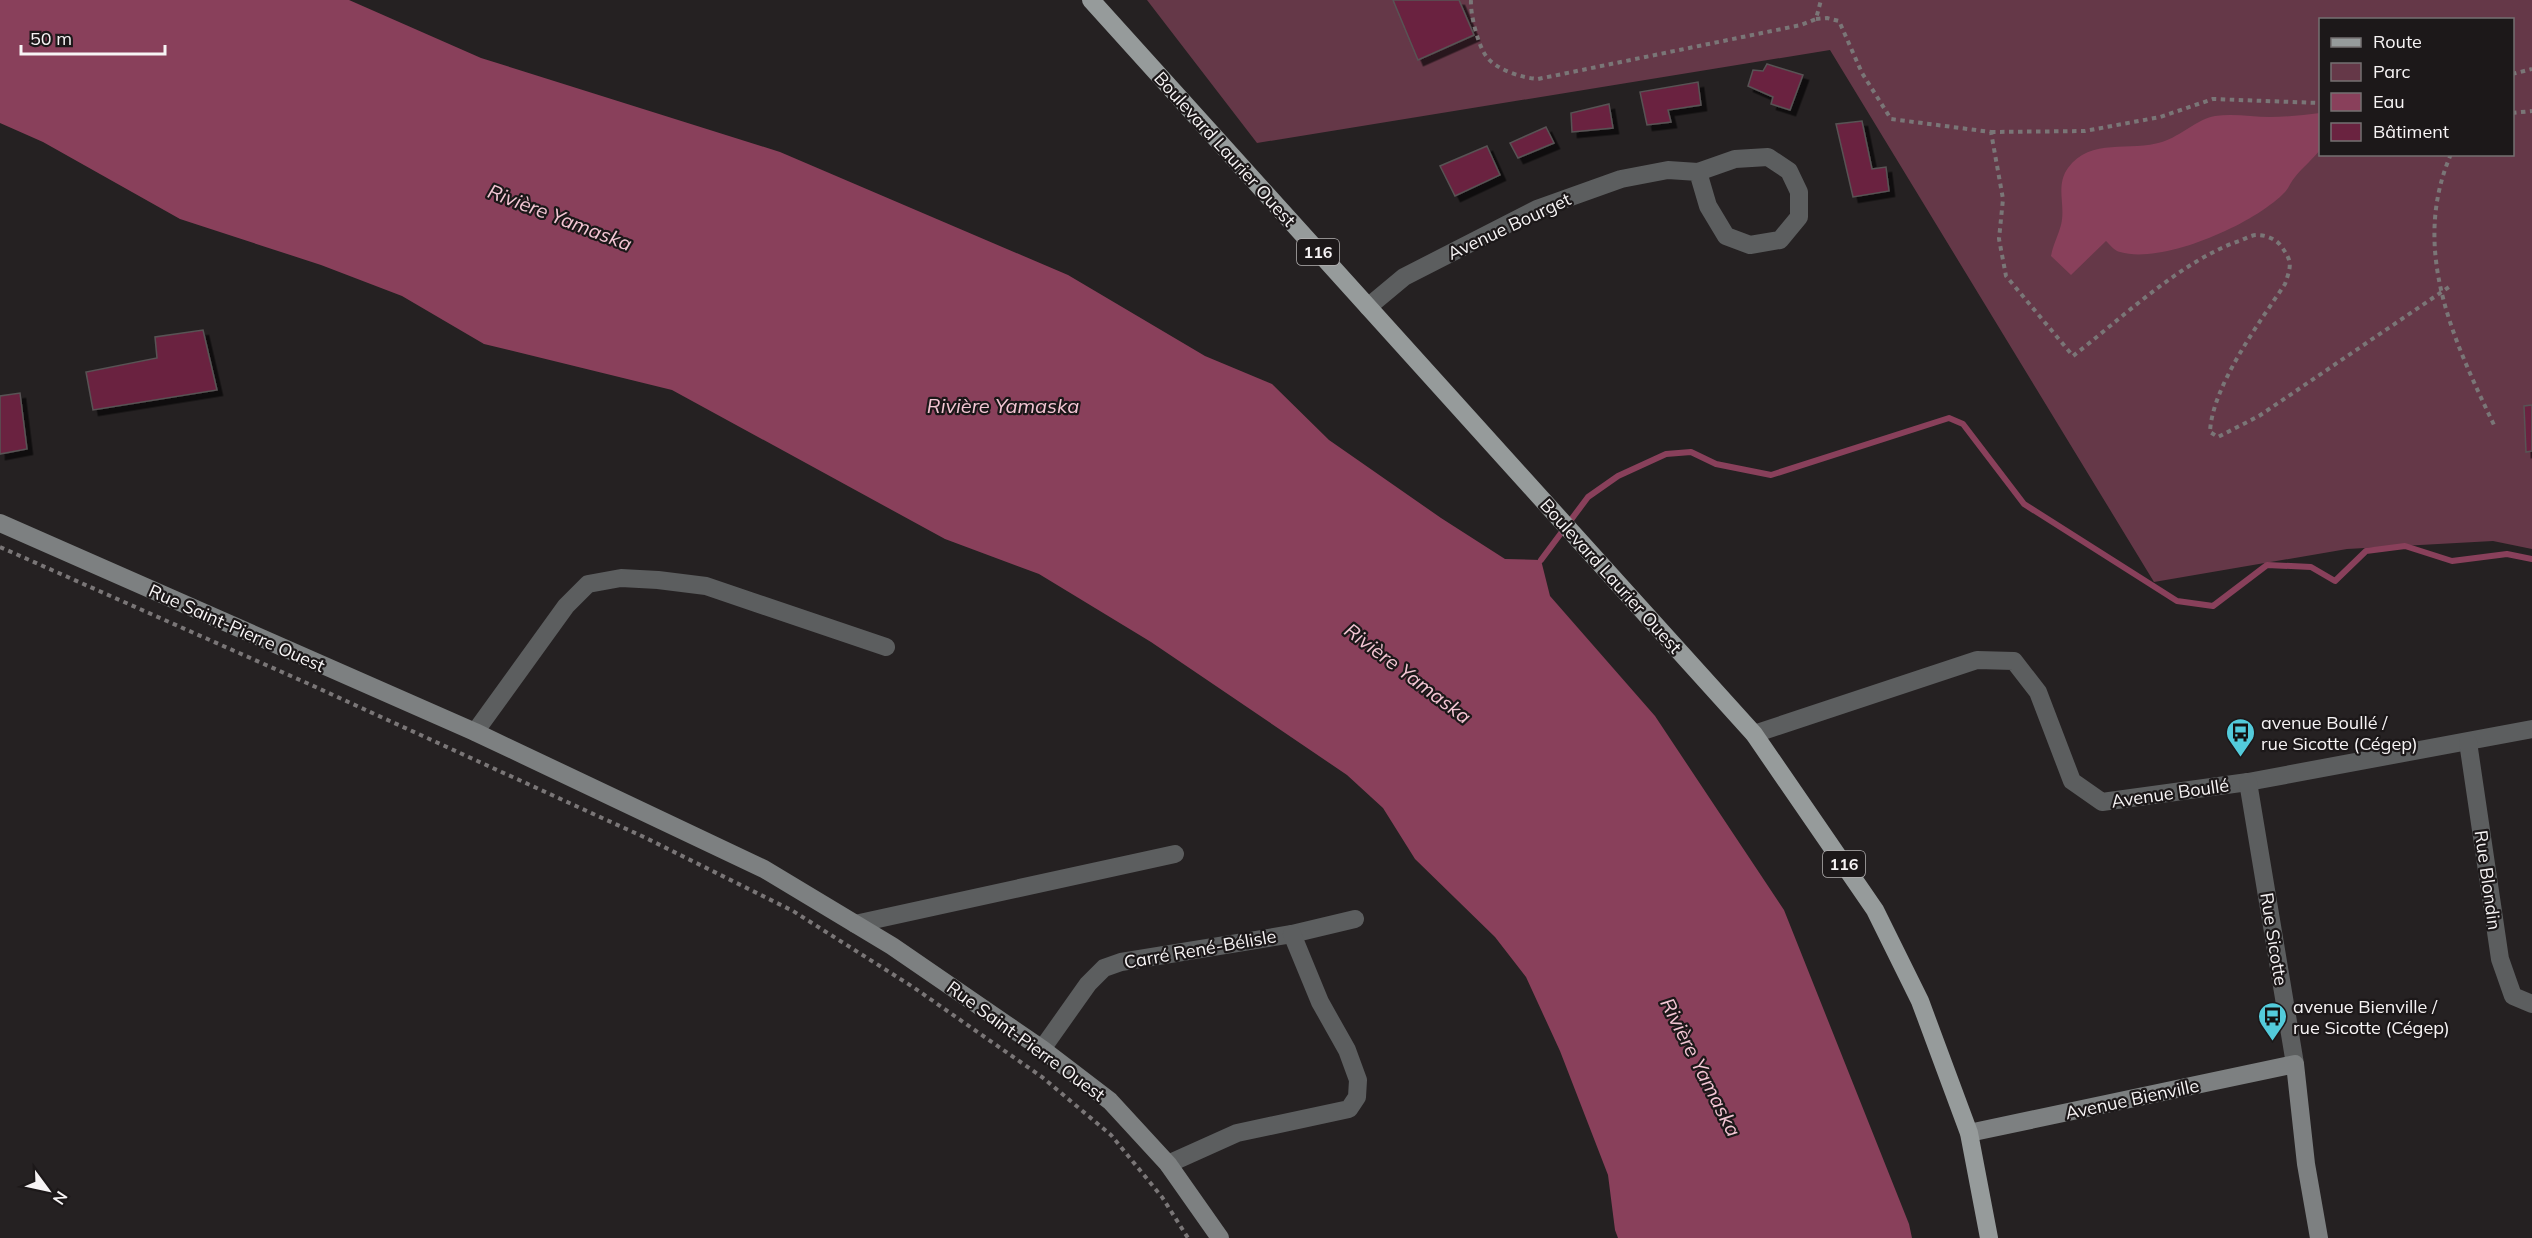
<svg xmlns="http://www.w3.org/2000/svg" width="2532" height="1238" font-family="Mulish,sans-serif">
<defs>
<filter id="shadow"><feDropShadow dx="5.5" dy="5.5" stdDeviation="0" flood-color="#0009"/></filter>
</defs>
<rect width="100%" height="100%" fill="#252122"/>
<path fill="#653848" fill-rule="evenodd" d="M 1147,0 L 2532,0 L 2532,549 L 2493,541 L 2347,549 L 2154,582 L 1830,50 L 1257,143 ZM 2320,20 L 2512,20 L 2512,154 L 2320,154 Z"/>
<g fill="#89405b">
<path d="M 0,0 L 349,0 L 481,58 L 780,152 L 1068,275 L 1205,356 L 1272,384 L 1329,440 L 1441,518 L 1505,559 L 1541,560 L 1550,596 L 1655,716 L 1784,910 L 1909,1224 L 1912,1238 L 1618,1238 L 1615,1230 L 1608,1175 L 1560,1051 L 1526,977 L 1495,937 L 1415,859 L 1383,808 L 1347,775 L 1151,642 L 1039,574 L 945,539 L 672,390 L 484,344 L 402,296 L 321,265 L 180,219 L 43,142 L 0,123 Z"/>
<path d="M 2320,113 L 2320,150 C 2313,159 2303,167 2295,177 C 2291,181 2289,188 2285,192 C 2256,223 2163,265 2120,252 C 2115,251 2110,245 2106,241 L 2071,275 L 2051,256 C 2053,245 2058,236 2061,225 C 2066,205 2055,186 2068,168 C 2090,137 2131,152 2162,142 C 2181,136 2197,119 2215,116 C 2234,113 2252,117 2270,117 C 2287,117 2304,115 2320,113 Z"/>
</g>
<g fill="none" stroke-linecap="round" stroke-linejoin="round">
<path stroke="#89405b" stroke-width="6" d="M 1541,560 L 1588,497 L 1618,476 L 1666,454 L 1691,452 L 1716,464 L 1771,475 L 1949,418 L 1963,424 L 2024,504 L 2177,601 L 2213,606 L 2267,565 L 2311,567 L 2335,581 L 2366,551 L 2405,546 L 2452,561 L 2507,554 L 2532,559"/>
</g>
<g fill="#6a2340" stroke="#585354" stroke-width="1.5" filter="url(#shadow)">
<path d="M 1393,0 L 1459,0 L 1474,35 L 1418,60 Z"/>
<path d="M 1767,64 L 1803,75 L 1790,110 L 1771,104 L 1773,97 L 1748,86 L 1753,70 L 1763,71 Z"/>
<path d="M 1698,82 L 1701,105 L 1668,110 L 1671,122 L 1647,125 L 1640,92 Z"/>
<path d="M 1609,104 L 1613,128 L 1572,132 L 1571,113 Z"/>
<path d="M 1862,121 L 1872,169 L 1886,167 L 1889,191 L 1853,197 L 1836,124 Z"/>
<path d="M 1546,127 L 1554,143 L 1518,158 L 1510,143 Z"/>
<path d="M 1487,146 L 1500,175 L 1455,196 L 1440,166 Z"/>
<path d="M 203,330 L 217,390 L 93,410 L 86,372 L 157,358 L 155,337 Z"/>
<path d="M 20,393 L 27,449 L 0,454 L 0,396 Z"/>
<path d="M 2532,405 L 2532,451 L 2526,452 L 2524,406 Z"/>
</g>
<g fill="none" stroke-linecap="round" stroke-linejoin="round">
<g stroke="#7a7677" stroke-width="4" stroke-dasharray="4.5 4.5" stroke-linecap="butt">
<path d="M 1471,0 C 1470,14 1478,45 1486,56 C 1496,70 1523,78 1538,79 L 1801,25 L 1816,19 L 1821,0"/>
<path d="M 1816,19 L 1827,18 L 1839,21 L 1862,73 L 1891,119 L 1991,132 L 2003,199 L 1999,239 L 2006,276 L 2073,356 C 2122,318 2181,261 2239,241 C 2245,239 2251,235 2257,235 C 2266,235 2276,239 2281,246 C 2293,262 2291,266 2285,284 C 2260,322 2212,386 2210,432 L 2218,437 L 2259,416 L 2449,287"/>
<path d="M 2512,74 L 2532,69"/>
<path d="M 2512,113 L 2532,111"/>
<path d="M 1991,132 L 2085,131 L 2160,117 L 2213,99 L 2320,103"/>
<path d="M 2451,154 C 2410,249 2453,339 2494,425"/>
<path d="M 0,547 L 309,684 L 646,838 L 793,911 L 913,987 L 1042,1077 L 1111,1135 L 1162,1197 L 1188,1238"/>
</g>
<g stroke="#5c5e5f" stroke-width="18">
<path d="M 1368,307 L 1404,277 L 1537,209 L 1621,179 L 1668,170 L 1698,172 L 1735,159 L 1768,157 L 1789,171 L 1799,192 L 1799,217 L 1780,240 L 1750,245 L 1726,236 L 1708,206 L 1698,172"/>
<path d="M 475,732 L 566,606 L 588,584 L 621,578 L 658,580 L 706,586 L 886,647"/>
<path d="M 1754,734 L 1977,660 L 2014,661 L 2038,692 L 2072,781 L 2102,802 L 2248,782 L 2532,729"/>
<path d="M 2468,742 L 2500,959 L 2513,996 L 2532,1004"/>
<path d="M 2248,782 L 2295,1064"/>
<path d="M 855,924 L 1175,854"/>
<path d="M 1042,1049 L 1088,984 L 1104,968 L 1121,962 L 1292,934 L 1355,919"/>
<path d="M 1168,1164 L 1237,1133 L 1349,1109 L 1357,1097 L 1358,1080 L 1347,1050 L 1320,1002 L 1292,934"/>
</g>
<g stroke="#7d8081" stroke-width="18">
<path d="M 0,523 L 475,732 L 764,869 L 892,946 L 1042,1049 L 1110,1101 L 1168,1164 L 1220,1238"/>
<path d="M 1969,1133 L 2295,1064 L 2306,1164 L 2319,1238"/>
</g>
<path stroke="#969b9b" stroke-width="18" d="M 1091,0 L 1754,734 L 1875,910 L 1920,1001 L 1969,1133 L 1989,1238"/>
</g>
<defs>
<symbol id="bus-pin" viewBox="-11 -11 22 30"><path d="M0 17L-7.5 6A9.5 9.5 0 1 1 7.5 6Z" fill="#53cbdb" stroke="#1c1819"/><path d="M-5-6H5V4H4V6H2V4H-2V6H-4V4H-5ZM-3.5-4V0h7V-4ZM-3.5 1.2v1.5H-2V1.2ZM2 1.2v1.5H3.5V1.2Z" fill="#111"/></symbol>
</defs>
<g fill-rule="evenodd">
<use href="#bus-pin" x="2224" y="716" width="33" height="45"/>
<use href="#bus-pin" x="2256" y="1000" width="33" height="45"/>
</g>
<g text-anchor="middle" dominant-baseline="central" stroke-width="4.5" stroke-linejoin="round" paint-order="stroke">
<g fill="#1c1819" stroke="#b5b2b3" stroke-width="1.5">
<rect x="1297" y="239" width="42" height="26" rx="4.5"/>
<rect x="1823" y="851" width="42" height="26" rx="4.5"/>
</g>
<g font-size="16" font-weight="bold" fill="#f7f4f5">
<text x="1318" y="252">116</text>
<text x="1844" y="864">116</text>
</g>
<g font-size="18" fill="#f7f4f5" stroke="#1c1819">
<text transform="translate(1225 149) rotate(48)">Boulevard Laurier Ouest</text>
<text transform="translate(1509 226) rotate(-25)">Avenue Bourget</text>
<text transform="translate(1611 576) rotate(48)">Boulevard Laurier Ouest</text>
<text transform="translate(237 628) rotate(24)">Rue Saint-Pierre Ouest</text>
<text transform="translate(2170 793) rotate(-8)">Avenue Boullé</text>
<text transform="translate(2488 880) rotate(82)">Rue Blondin</text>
<text transform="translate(2274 939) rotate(81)">Rue Sicotte</text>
<text transform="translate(1200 949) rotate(-10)">Carré René-Bélisle</text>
<text transform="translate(1026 1041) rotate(36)">Rue Saint-Pierre Ouest</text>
<text transform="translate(2132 1099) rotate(-12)">Avenue Bienville</text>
</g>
<g font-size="18" fill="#f7f4f5" stroke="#1c1819" text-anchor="start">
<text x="2261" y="722">avenue Boullé /<tspan x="2261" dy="21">rue Sicotte (Cégep)</tspan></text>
<text x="2293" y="1006">avenue Bienville /<tspan x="2293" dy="21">rue Sicotte (Cégep)</tspan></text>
</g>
<g font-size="20" font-style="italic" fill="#f4c7d5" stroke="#1c1819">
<text transform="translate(560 217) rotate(21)">Rivière Yamaska</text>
<text x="1003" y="405">Rivière Yamaska</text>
<text transform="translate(1408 673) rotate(37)">Rivière Yamaska</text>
<text transform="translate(1701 1067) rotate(63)">Rivière Yamaska</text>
</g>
</g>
<rect x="2319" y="18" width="195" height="138" fill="#1c1819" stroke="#747071" stroke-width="1.5"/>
<rect x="2331" y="38" width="30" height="9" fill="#969b9b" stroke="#747071" stroke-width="1.5"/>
<text x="2373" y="48" font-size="18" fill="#f7f4f5">Route</text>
<rect x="2331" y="63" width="30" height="18" fill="#653848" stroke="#747071" stroke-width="1.5"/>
<text x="2373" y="78" font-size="18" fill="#f7f4f5">Parc</text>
<rect x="2331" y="93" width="30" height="18" fill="#89405b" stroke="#747071" stroke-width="1.5"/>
<text x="2373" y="108" font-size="18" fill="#f7f4f5">Eau</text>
<rect x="2331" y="123" width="30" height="18" fill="#6a2340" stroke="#747071" stroke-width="1.5"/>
<text x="2373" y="138" font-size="18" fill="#f7f4f5">Bâtiment</text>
<g transform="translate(48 1190) rotate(123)" stroke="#1c1819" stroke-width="4.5" paint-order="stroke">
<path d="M0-4.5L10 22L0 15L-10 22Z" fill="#f7f4f5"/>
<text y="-9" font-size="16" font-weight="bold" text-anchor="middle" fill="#f7f4f5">N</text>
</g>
<path d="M21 45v9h144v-9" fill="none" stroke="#f7f4f5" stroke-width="3"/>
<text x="30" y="45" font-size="18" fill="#f7f4f5" stroke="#1c1819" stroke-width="4.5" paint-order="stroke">50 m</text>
</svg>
